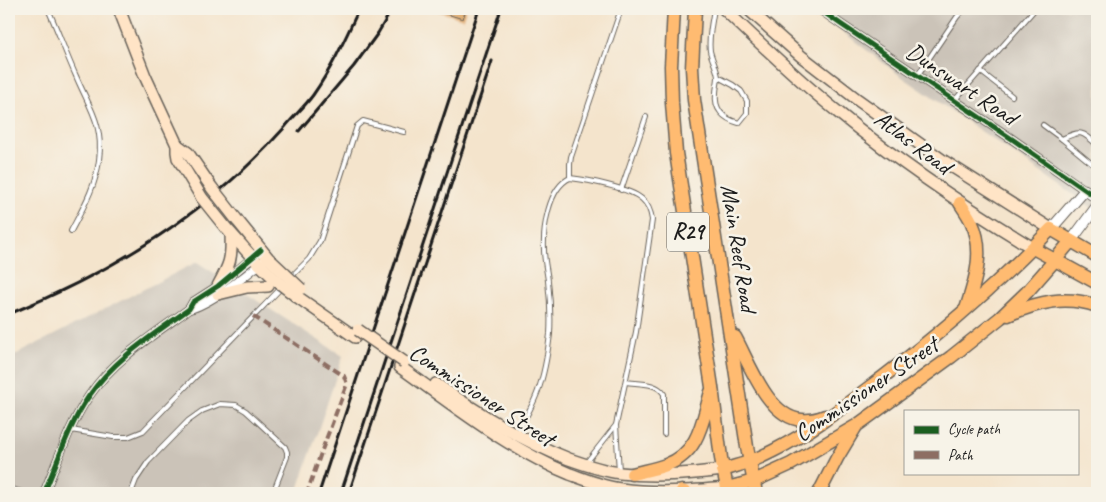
<svg xmlns="http://www.w3.org/2000/svg" width="1106" height="502" font-family="Caveat,sans-serif">
<rect width="100%" height="100%" fill="#f7f3e8"/>
<filter id="ink" filterUnits="userSpaceOnUse"><feTurbulence type="fractalNoise" baseFrequency=".02" numOctaves="2"/><feDisplacementMap in="SourceGraphic" scale="10" xChannelSelector="R" yChannelSelector="G"/><feConvolveMatrix kernelMatrix="1 2 1 2 8 2 1 2 1" color-interpolation-filters="sRGB"/></filter>
<filter id="wash" filterUnits="userSpaceOnUse"><feTurbulence type="fractalNoise" baseFrequency=".0096" numOctaves="4" result="noise"/><feDisplacementMap in="SourceGraphic" scale="20" xChannelSelector="R" yChannelSelector="G"/><feGaussianBlur stdDeviation="1.12" result="paint"/><feColorMatrix in="noise" values="0 0 0 0 0 0 0 0 0 0 0 0 0 0 0 0 0 1.4 0 .05"/><feComposite in="paint" operator="in"/></filter>
<g filter="url(#wash)">
<rect width="100%" height="100%" fill="#f4e4cc"/>
<g fill="#cbc3b8">
<path d="M 813,9 L 1097,9 L 1097,211 L 898,74 Z"/>
<path d="M 197,262 L 343,356 L 297,493 L 9,493 L 9,358 Z"/>
</g>
<g id="blocks">
<path fill="#dda463" d="M 437,9 L 466,9 L 463,19 L 437,11 Z"/>
</g>
</g>
<g filter="url(#ink)">
<use href="#blocks" fill-opacity="0" stroke="#68625a" stroke-width="1"/>
<g fill="none" stroke-linecap="round" stroke-linejoin="round">
<defs>
<g id="service">
<path d="M 48,9 C 58,31 66,54 76,76 C 89,107 104,125 99,160 C 96,186 83,208 71,231"/>
<path d="M 714,9 C 712,22 708,38 710,51 C 712,60 717,68 718,77 C 718,82 716,88 716,93 C 714,109 723,119 739,123 L 747,113 L 747,101 L 741,91 L 733,85 L 718,77"/>
<path d="M 980,71 L 1012,96"/>
<path d="M 917,76 L 957,17 L 964,9"/>
<path d="M 954,101 L 1035,9"/>
<path d="M 1043,125 L 1062,139"/>
<path d="M 1097,145 C 1082,131 1081,130 1062,139 L 1097,168"/>
<path d="M 570,178 L 570,164 L 571,157 L 621,9"/>
<path d="M 621,190 L 646,117"/>
<path d="M 291,277 L 309,259 L 320,241 L 357,126 L 363,121 L 404,132"/>
<path d="M 626,382 C 638,384 657,382 664,394 L 664,434"/>
<path d="M 71,430 L 113,437 L 128,437 L 143,431 L 281,288"/>
<path d="M 518,432 C 525,419 533,405 538,391 C 544,375 548,351 550,334 C 551,317 550,298 548,281 C 547,271 544,260 544,250 C 543,229 548,188 570,178 C 587,180 630,188 642,199 C 649,205 651,212 652,220 L 636,332 L 616,425 L 619,471"/>
<path d="M 586,463 L 616,425"/>
<path d="M 9,488 L 25,493"/>
<path d="M 85,493 L 86,491"/>
<path d="M 131,493 L 136,480 L 148,462 L 188,421 L 202,411 L 220,404 L 236,405 L 246,411 L 285,447 L 287,452 L 287,457 L 273,493"/>
</g>
<g id="minor">
<path d="M 819,9 L 842,25 L 1012,139 L 1085,190"/>
<path d="M 189,309 C 208,305 246,276 262,262"/>
<path d="M 44,493 C 58,461 69,425 89,396 C 114,359 153,335 189,309 L 193,302 L 218,286 L 255,256"/>
</g>
<g id="tertiary">
<path d="M 1051,229 L 1085,190 L 1097,198"/>
<path d="M 1071,241 L 1097,206"/>
</g>
<g id="secondary">
<path d="M 119,9 L 145,76 L 177,145 L 177,152 L 178,158 L 202,198"/>
<path d="M 724,9 C 761,44 799,81 839,113 C 900,163 965,207 1033,248"/>
<path d="M 748,9 L 801,56 L 858,100 L 942,160 L 1051,229"/>
<path d="M 177,145 L 188,153 L 212,188"/>
<path d="M 237,220 L 268,258 L 285,274"/>
<path d="M 226,228 L 253,258 L 278,282"/>
<path d="M 218,286 C 230,264 232,259 231,234"/>
<path d="M 218,294 L 247,287 L 268,286"/>
<path d="M 296,296 L 355,337"/>
<path d="M 400,367 C 455,406 508,449 570,474 C 587,480 604,487 621,489 C 656,494 692,491 727,488"/>
<path d="M 436,384 C 478,413 522,441 569,459 C 586,465 603,471 620,473 C 655,477 689,474 723,470"/>
</g>
<g id="primary">
<path d="M 674,9 L 671,66 L 672,103 L 676,153 L 712,387 L 721,458 L 728,493"/>
<path d="M 695,9 L 692,68 L 694,100 L 747,447 L 756,493"/>
<path d="M 960,203 C 964,209 969,216 972,223 C 985,251 975,282 966,309"/>
<path d="M 1033,248 L 1097,283"/>
<path d="M 1008,315 C 1038,302 1065,295 1097,306"/>
<path d="M 735,337 C 749,362 768,418 802,420 C 810,421 817,419 825,416"/>
<path d="M 723,470 C 732,467 740,465 749,462 C 757,459 765,455 773,451 C 813,431 847,404 883,377 C 942,332 999,283 1051,229 L 1097,256"/>
<path d="M 632,474 C 643,471 655,469 666,465 C 699,453 702,422 711,392"/>
<path d="M 727,488 L 754,481 L 791,464 L 856,426 L 951,357 L 1000,318 L 1027,292 L 1055,260 L 1071,241"/>
<path d="M 682,491 L 687,493"/>
<path d="M 819,493 L 837,458 L 855,428"/>
</g>
</defs>
<use href="#service" stroke="#68625a" stroke-width="6"/>
<use href="#minor" stroke="#68625a" stroke-width="10"/>
<use href="#tertiary" stroke="#68625a" stroke-width="12"/>
<use href="#secondary" stroke="#68625a" stroke-width="14"/>
<use href="#primary" stroke="#68625a" stroke-width="15"/>
<use href="#service" stroke="#fff" stroke-width="4"/>
<use href="#minor" stroke="#fff" stroke-width="8"/>
<use href="#tertiary" stroke="#fff" stroke-width="10"/>
<use href="#secondary" stroke="#ffe4c6" stroke-width="11"/>
<use href="#primary" stroke="#ffbb71" stroke-width="12"/>
<g stroke="#1c1c1c" stroke-width="3">
<path d="M 299,131 L 354,66 L 378,33 L 392,9"/>
<path d="M 9,314 C 112,272 211,211 285,127 C 294,116 305,106 313,95 C 332,68 345,39 359,9"/>
<path d="M 319,493 L 479,9"/>
<path d="M 341,493 L 501,9"/>
<path d="M 349,493 L 492,61"/>
</g>
<defs>
<g id="secondary-bridge">
<path d="M 212,188 L 237,220"/>
<path d="M 202,198 L 226,228"/>
<path d="M 285,274 L 301,289"/>
<path d="M 278,282 L 296,296"/>
<path d="M 358,330 L 404,362"/>
</g>
</defs>
<use href="#secondary-bridge" stroke="#68625a" stroke-width="14" stroke-linecap="butt"/>
<use href="#secondary-bridge" stroke="#ffe4c6" stroke-width="11"/>
<path stroke="#8d6e63" stroke-width="4" stroke-dasharray="8 4" stroke-linecap="butt" d="M 253,316 L 344,376 L 347,384 L 322,450 L 307,493"/>
<defs>
<g id="cycleway">
<path d="M 819,9 L 842,25 L 1012,139 L 1097,198"/>
<path d="M 44,493 C 58,461 69,425 89,396 C 114,359 153,335 189,309 L 193,302 L 218,286 L 261,250"/>
</g>
</defs>
<use href="#cycleway" stroke="#f7f3e8" stroke-width="8"/>
<use href="#cycleway" stroke="#1b5e20" stroke-width="5"/>
</g>
</g>
<g text-anchor="middle" dominant-baseline="central" stroke-width="5" stroke-linejoin="round" paint-order="stroke">
<rect fill="#f7f3e8" stroke="#5e5c59" stroke-width="1" x="667" y="212.5" width="42" height="39" rx="4"/>
<g font-size="22" font-weight="bold" fill="#1c1c1c">
<text x="688" y="232">R29</text>
</g>
<g font-size="24" fill="#1c1c1c" stroke="#f7f3e8">
<text transform="translate(962 84) rotate(34)">Dunswart Road</text>
<text transform="translate(913 142) rotate(37)">Atlas Road</text>
<text transform="translate(739 248) rotate(81)">Main Reef Road</text>
<text transform="translate(866 389) rotate(-34)">Commissioner Street</text>
<text transform="translate(482 395) rotate(33)">Commissioner Street</text>
</g>
</g>
<rect width="1106" height="502" fill="none" stroke="#f7f3e8" stroke-width="30"/>
<rect x="904" y="410" width="175" height="65" fill="#f7f3e8" stroke="#9f9d96"/>
<rect x="914" y="426" width="25" height="8" fill="#1b5e20" stroke="#9f9d96"/>
<text x="948" y="434" font-size="15" fill="#1c1c1c">Cycle path</text>
<rect x="914" y="451" width="25" height="8" fill="#8d6e63" stroke="#9f9d96"/>
<text x="948" y="460" font-size="15" fill="#1c1c1c">Path</text>
</svg>
